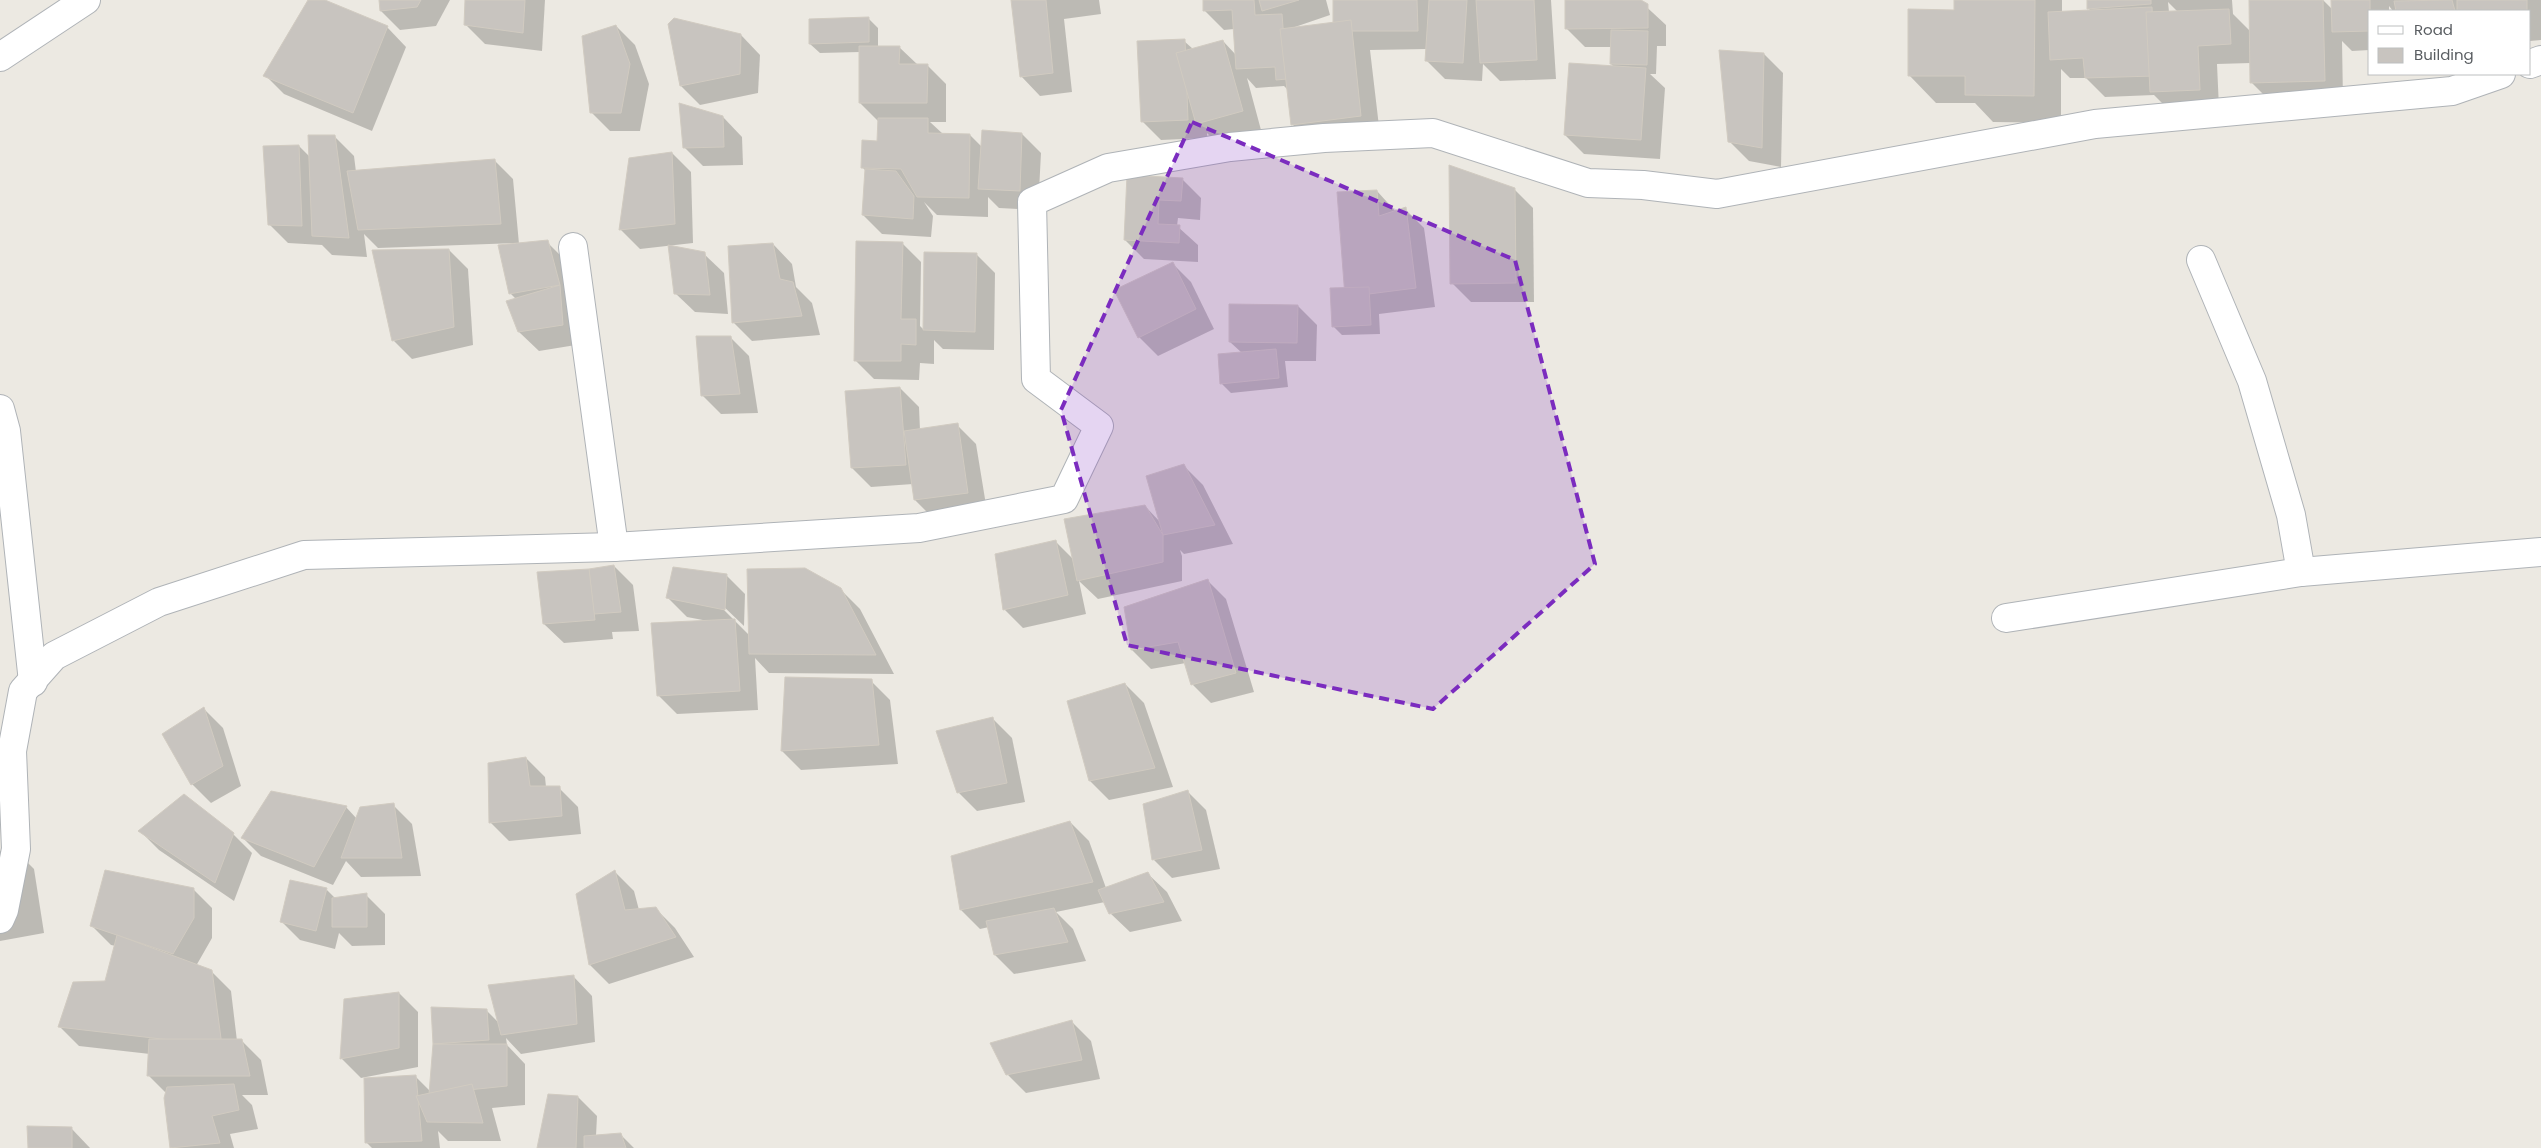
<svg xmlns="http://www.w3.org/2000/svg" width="2541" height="1148" font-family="Poppins,sans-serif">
<rect width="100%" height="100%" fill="#ece9e2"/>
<g fill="#0003" fill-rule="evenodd">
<path d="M 309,0 L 321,0 L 387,27 L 406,47 L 372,131 L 284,94 L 265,75 Z"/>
<path d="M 380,0 L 450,0 L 436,26 L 400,30 L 381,11 Z"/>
<path d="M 466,0 L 545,0 L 542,51 L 485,44 L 465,24 Z"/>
<path d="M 1012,0 L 1099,0 L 1101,14 L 1064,19 L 1072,92 L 1040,96 L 1021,76 Z"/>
<path d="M 1204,0 L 1326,0 L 1330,15 L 1292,28 L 1334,23 L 1334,0 L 1551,0 L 1556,79 L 1500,81 L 1483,64 L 1482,81 L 1445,79 L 1426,60 L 1427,49 L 1370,50 L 1380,135 L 1311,143 L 1292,124 L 1288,90 L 1284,86 L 1256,88 L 1247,78 L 1261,130 L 1216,142 L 1207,133 L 1207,138 L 1161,140 L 1142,121 L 1184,41 L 1193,49 L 1223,41 L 1236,55 L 1234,29 L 1224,30 L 1205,11 Z"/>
<path d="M 1566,0 L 1639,0 L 1666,25 L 1666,46 L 1657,46 L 1656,74 L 1650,74 L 1665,88 L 1660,159 L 1584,154 L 1565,135 L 1614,67 L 1611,64 L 1612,47 L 1585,47 L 1566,28 Z"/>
<path d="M 1955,0 L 2062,0 L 2062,13 L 2091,11 L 2088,8 L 2088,0 L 2232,0 L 2233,14 L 2250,31 L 2250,1 L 2323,0 L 2332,9 L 2332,0 L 2541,0 L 2541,40 L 2530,41 L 2530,11 L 2393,11 L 2389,6 L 2389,11 L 2370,11 L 2370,50 L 2352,51 L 2342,41 L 2343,100 L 2270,101 L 2251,82 L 2251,63 L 2217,64 L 2219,108 L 2170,111 L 2154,95 L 2105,97 L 2086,78 L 2070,78 L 2061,69 L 2061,123 L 1993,122 L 1975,103 L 1936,103 L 1909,75 L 1955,11 ZM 2168,2 L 2178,12 L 2169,12 Z"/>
<path d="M 868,18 L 878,28 L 878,47 L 899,47 L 918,65 L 927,65 L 946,84 L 946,122 L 930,122 L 943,134 L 970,135 L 982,147 L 1022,134 L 1041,153 L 1038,210 L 999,208 L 988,197 L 988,217 L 937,215 L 924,202 L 933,216 L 931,237 L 882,234 L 863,215 L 866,171 L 862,167 L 878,142 L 879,122 L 860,103 L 860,52 L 820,53 L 810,44 Z"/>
<path d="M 616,26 L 635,45 L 649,84 L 640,131 L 610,131 L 591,112 Z"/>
<path d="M 741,35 L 760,55 L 758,93 L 700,105 L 681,86 Z"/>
<path d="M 1764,54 L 1783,73 L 1781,167 L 1749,161 L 1729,141 Z"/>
<path d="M 723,117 L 742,137 L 743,165 L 703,166 L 684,147 Z"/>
<path d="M 335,137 L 354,156 L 356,172 L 494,160 L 513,179 L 519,244 L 547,242 L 566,261 L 582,344 L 539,351 L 519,332 L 516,299 L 510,293 L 516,243 L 378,248 L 364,234 L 367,257 L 332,255 L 322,245 L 288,243 L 269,224 L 299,146 L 310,157 Z"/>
<path d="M 672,153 L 691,172 L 693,243 L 640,249 L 621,230 L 630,159 Z"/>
<path d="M 1128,176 L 1182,179 L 1201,198 L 1200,220 L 1178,218 L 1177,226 L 1198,245 L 1198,262 L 1144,259 L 1125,240 Z"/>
<path d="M 1514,189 L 1533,208 L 1534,302 L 1471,302 L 1452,283 Z"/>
<path d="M 1377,191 L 1396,212 L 1405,209 L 1424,228 L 1435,307 L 1379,314 L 1380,334 L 1342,335 L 1333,326 Z"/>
<path d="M 902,243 L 921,262 L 920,326 L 924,330 L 976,254 L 995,273 L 994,350 L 943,349 L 934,340 L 934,364 L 920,363 L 919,380 L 874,379 L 855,360 Z"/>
<path d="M 773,244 L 792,264 L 796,287 L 812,303 L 820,335 L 752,341 L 733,322 Z"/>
<path d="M 449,250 L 468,269 L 473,345 L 412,359 L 393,340 Z"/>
<path d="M 704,254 L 724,273 L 728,314 L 695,312 L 675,293 Z"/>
<path d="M 1172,263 L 1191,282 L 1214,329 L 1158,356 L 1139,337 Z"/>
<path d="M 1298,306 L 1317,325 L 1316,361 L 1285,361 L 1288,387 L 1231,393 L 1222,384 L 1242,353 L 1230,342 Z"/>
<path d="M 730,337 L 749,356 L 758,413 L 721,414 L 702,395 Z"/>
<path d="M 900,388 L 919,407 L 920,430 L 957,425 L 976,444 L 987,511 L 934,519 L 915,500 L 913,484 L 871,487 L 852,468 Z"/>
<path d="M 1184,466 L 1203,485 L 1233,544 L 1184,554 L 1180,550 L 1182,556 L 1182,581 L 1098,599 L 1079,581 L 1086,614 L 1023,628 L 1004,609 L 1056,542 L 1074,560 L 1145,506 L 1161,523 Z"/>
<path d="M 614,566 L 633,585 L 639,631 L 612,632 L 613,639 L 564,643 L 544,624 L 538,573 L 589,570 Z"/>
<path d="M 726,575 L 745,594 L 744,626 L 721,604 L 720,606 L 750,636 L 840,589 L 860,609 L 894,674 L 769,673 L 755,658 L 758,710 L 677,714 L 658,695 L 708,621 L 687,617 L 668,598 Z"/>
<path d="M 1207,580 L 1226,599 L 1254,692 L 1211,703 L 1192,684 L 1186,663 L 1151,669 L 1132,650 Z"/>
<path d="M 871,681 L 890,700 L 898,764 L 801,770 L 782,751 Z"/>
<path d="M 1125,684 L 1144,703 L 1173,787 L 1109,800 L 1090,781 Z"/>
<path d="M 204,709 L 223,728 L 241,786 L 211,803 L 192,784 Z"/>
<path d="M 993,719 L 1012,738 L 1025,802 L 977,811 L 958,792 Z"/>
<path d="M 526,758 L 545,777 L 546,787 L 559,788 L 578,807 L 581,834 L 509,841 L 490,822 Z"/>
<path d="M 1187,791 L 1206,810 L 1220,869 L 1172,878 L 1153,859 Z"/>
<path d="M 393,805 L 412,824 L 421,876 L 361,877 L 346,861 L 333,885 L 261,856 L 242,837 L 346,807 L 357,819 Z"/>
<path d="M 1070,822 L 1089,841 L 1106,888 L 1147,873 L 1167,892 L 1182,921 L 1130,932 L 1110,913 L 1105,902 L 1056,912 L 1073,929 L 1086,961 L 1014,974 L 995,955 L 989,927 L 980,929 L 961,910 Z"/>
<path d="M 140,831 L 233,834 L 252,853 L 234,901 L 159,850 Z"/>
<path d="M 15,850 L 34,869 L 44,933 L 0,941 L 0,851 Z"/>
<path d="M 615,872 L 634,891 L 639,910 L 656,909 L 675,928 L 694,957 L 609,984 L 590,965 Z"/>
<path d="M 193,889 L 212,908 L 212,938 L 196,966 L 211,971 L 231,991 L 237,1041 L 242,1041 L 261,1060 L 268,1095 L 242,1095 L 252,1105 L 258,1129 L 230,1134 L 234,1148 L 172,1148 L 167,1094 L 148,1075 L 150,1054 L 79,1046 L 60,1027 L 106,982 L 116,946 L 111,945 L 92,926 Z"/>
<path d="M 326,889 L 336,899 L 366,895 L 385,914 L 385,945 L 352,946 L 339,933 L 335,949 L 300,940 L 281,921 Z"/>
<path d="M 573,976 L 592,996 L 595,1042 L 521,1054 L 506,1038 L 507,1045 L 525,1064 L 525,1105 L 492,1108 L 501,1141 L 448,1141 L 438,1131 L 440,1148 L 372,1148 L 366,1142 L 415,1076 L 430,1091 L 434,1044 L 432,1009 L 486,1010 L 499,1023 Z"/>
<path d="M 399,993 L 418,1012 L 418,1067 L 361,1078 L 342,1059 L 345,1000 Z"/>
<path d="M 1072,1022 L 1091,1041 L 1100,1079 L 1026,1093 L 1007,1074 Z"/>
<path d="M 578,1097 L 597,1116 L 596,1136 L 620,1134 L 634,1148 L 538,1148 Z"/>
<path d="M 71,1128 L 90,1148 L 30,1148 Z"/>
</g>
<g fill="#c8c4bf" stroke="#d1cbc1">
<path d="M 308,0 L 325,0 L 388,26 L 353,113 L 263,76 Z"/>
<path d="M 379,0 L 421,0 L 417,7 L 380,11 Z"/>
<path d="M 465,0 L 525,0 L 523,33 L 464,25 Z"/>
<path d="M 1011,0 L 1046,0 L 1053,73 L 1020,77 Z"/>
<path d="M 1203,0 L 1254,0 L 1255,15 L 1282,14 L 1287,79 L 1276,80 L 1275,67 L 1236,69 L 1232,10 L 1203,11 Z"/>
<path d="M 1259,0 L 1299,0 L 1262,11 Z"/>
<path d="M 1333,0 L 1417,0 L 1418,31 L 1333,31 Z"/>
<path d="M 1429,0 L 1467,0 L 1463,63 L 1425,61 Z"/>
<path d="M 1476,0 L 1534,0 L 1537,60 L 1480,63 Z"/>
<path d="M 1565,0 L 1641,0 L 1648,4 L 1648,28 L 1565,29 Z"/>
<path d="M 1954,0 L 2035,0 L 2034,96 L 1965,95 L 1965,76 L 1908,76 L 1908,9 L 1954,10 Z"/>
<path d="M 2087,0 L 2151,0 L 2151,4 L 2087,9 Z"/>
<path d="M 2249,0 L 2323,0 L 2325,81 L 2250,83 Z"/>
<path d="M 2331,0 L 2370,0 L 2370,31 L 2332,32 Z"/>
<path d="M 2452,0 L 2455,11 L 2396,11 L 2394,1 Z"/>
<rect x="2457" y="0" width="70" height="11"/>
<path d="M 2152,7 L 2155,76 L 2085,78 L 2083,58 L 2050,60 L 2048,12 Z"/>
<path d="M 2229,9 L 2231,44 L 2198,46 L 2200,90 L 2150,92 L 2146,12 Z"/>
<path d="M 869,17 L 869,42 L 809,44 L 809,19 Z"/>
<path d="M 674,18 L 741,34 L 740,74 L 680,86 L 668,24 Z"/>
<path d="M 1351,20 L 1361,116 L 1291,125 L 1280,29 Z"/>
<path d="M 616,25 L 630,64 L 621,113 L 590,113 L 582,36 Z"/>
<path d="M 1611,30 L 1648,31 L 1647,65 L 1610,64 Z"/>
<path d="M 1185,39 L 1188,120 L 1141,122 L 1137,41 Z"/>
<path d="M 1223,40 L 1243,111 L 1196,124 L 1176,53 Z"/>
<path d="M 859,46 L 900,46 L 899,64 L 928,64 L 927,103 L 859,103 Z"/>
<path d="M 1719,50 L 1764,53 L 1762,148 L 1728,142 Z"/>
<path d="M 1569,63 L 1646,68 L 1641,140 L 1564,135 Z"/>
<path d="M 679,103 L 723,116 L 724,147 L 683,148 Z"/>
<path d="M 878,118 L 928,118 L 928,133 L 970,134 L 969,198 L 917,197 L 901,169 L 861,168 L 862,140 L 877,141 Z"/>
<path d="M 982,130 L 1022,133 L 1020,191 L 978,189 Z"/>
<path d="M 308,135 L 335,135 L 349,238 L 312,236 Z"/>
<path d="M 299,145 L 302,226 L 268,225 L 263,146 Z"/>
<path d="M 672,152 L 675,224 L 619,230 L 629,158 Z"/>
<path d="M 495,159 L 501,224 L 358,230 L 347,171 Z"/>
<path d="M 1449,165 L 1515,188 L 1516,283 L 1450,284 Z"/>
<path d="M 865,169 L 896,171 L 914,196 L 913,219 L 862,215 Z"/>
<path d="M 1127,175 L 1183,178 L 1181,201 L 1159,200 L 1158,224 L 1180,225 L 1179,243 L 1124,240 Z"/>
<path d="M 1377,190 L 1379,216 L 1406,207 L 1416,288 L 1345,297 L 1337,192 Z"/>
<path d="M 548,240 L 560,285 L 509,294 L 498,245 Z"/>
<path d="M 856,241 L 903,242 L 901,319 L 916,319 L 916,345 L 901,344 L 901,361 L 854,361 Z"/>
<path d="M 773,243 L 780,279 L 793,282 L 802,316 L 732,323 L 728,246 Z"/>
<path d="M 668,245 L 705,252 L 710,295 L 674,294 Z"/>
<path d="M 449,249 L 454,327 L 392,341 L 372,250 Z"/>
<path d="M 924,252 L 977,253 L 975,332 L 923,330 Z"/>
<path d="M 1173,262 L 1196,309 L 1138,338 L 1114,290 Z"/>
<path d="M 560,285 L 563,325 L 518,332 L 506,301 Z"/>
<path d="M 1369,287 L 1371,325 L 1332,327 L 1330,288 Z"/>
<path d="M 1229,304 L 1298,305 L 1297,343 L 1229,342 Z"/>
<path d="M 696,336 L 731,336 L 740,394 L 701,396 Z"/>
<path d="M 1276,349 L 1279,378 L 1220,384 L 1218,354 Z"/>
<path d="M 900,387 L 906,465 L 851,468 L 845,391 Z"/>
<path d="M 958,423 L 968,493 L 914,500 L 904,431 Z"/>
<path d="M 1184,464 L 1215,525 L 1163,535 L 1146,476 Z"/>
<path d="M 1145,505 L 1163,535 L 1163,562 L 1077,581 L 1064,519 Z"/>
<path d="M 1056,540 L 1068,595 L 1003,610 L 995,554 Z"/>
<path d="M 614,565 L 621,612 L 594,614 L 589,569 Z"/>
<path d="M 673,567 L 727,574 L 725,610 L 666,598 Z"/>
<path d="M 805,568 L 841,588 L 876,655 L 749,654 L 747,569 Z"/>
<path d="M 589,569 L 595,620 L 543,624 L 537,572 Z"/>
<path d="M 1208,579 L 1236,673 L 1191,685 L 1178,642 L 1131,650 L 1124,607 Z"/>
<path d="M 735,619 L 740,691 L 657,696 L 651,623 Z"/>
<path d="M 785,677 L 872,679 L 879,745 L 781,751 Z"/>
<path d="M 1125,683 L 1155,768 L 1089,781 L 1067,701 Z"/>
<path d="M 204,707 L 223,766 L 191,785 L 162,734 Z"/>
<path d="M 993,717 L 1007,783 L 957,793 L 936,731 Z"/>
<path d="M 526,757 L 530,786 L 560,786 L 562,816 L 489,823 L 488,763 Z"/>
<path d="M 1188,790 L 1202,850 L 1152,860 L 1143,804 Z"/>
<path d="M 271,791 L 347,806 L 314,867 L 241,838 Z"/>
<path d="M 184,794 L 234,833 L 215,883 L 138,831 Z"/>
<path d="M 394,803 L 402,858 L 341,858 L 360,807 Z"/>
<path d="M 1070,821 L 1093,882 L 960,910 L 951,856 Z"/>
<path d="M 105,870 L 194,888 L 194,918 L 173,954 L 90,926 Z"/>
<path d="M 615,870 L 625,910 L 656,907 L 676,937 L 589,965 L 576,894 Z"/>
<path d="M 1148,872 L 1164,902 L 1109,914 L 1098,890 Z"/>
<path d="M 290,880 L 327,888 L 316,931 L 280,922 Z"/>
<path d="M 367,893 L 367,927 L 332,927 L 332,898 Z"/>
<path d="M 1054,908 L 1068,942 L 994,955 L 986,921 Z"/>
<path d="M 117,935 L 212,970 L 222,1046 L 58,1027 L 73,982 L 105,981 Z"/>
<path d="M 574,975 L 577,1024 L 501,1035 L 488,985 Z"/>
<path d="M 399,992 L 399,1048 L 340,1059 L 344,999 Z"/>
<path d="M 431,1007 L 487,1009 L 489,1040 L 433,1044 Z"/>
<path d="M 1072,1020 L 1082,1060 L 1006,1075 L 990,1043 Z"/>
<path d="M 149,1039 L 242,1039 L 250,1076 L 147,1076 Z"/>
<path d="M 433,1044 L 507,1044 L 507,1086 L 429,1094 Z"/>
<path d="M 416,1075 L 422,1141 L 365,1143 L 364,1078 Z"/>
<path d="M 234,1084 L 239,1110 L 212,1116 L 220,1143 L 170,1148 L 164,1098 L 167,1087 Z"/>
<path d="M 472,1084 L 483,1123 L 427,1122 L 416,1096 Z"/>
<path d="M 548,1094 L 578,1096 L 576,1148 L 537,1148 Z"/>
<path d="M 27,1126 L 72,1127 L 72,1148 L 28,1148 Z"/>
<path d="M 621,1133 L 626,1148 L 584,1148 L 584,1136 Z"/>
</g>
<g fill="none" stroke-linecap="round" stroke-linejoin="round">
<defs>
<g id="minor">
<path d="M 0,57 L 86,0"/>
<path d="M 2530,64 L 2541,60"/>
<path d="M 573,247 L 614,547"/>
<path d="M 2201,260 L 2252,381 L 2291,515 L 2301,572"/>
<path d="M 0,409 L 6,431 L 33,682"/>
<path d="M 2006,618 L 2301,572 L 2541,552"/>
<path d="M 0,919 L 4,910 L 16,849 L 12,751 L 23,691 L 54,656 L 159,602 L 304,555 L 614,547 L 919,528 L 1064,499 L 1099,426 L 1036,379 L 1032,202 L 1108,168 L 1230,147 L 1324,138 L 1433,133 L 1588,183 L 1643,185 L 1717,194 L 2095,124 L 2452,91 L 2501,74"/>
</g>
</defs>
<use href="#minor" stroke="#afb3b7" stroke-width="30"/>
<use href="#minor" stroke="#fff" stroke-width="28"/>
</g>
<path fill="#7b2cbf" fill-opacity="0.2" stroke="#7b2cbf" stroke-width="4" stroke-dasharray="10 6" stroke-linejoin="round" d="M 1192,122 L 1515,260 L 1595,564 L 1433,709 L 1127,645 L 1061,410 Z"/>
<rect x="2368" y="10" width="162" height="65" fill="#ffffff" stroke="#bdbfc0"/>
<rect x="2378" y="26" width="25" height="8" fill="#ffffff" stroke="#bdbfc0"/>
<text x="2414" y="35" font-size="15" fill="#5a5e62">Road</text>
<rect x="2378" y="48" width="25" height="15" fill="#c8c4bf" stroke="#bdbfc0"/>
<text x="2414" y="60" font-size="15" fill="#5a5e62">Building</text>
</svg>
